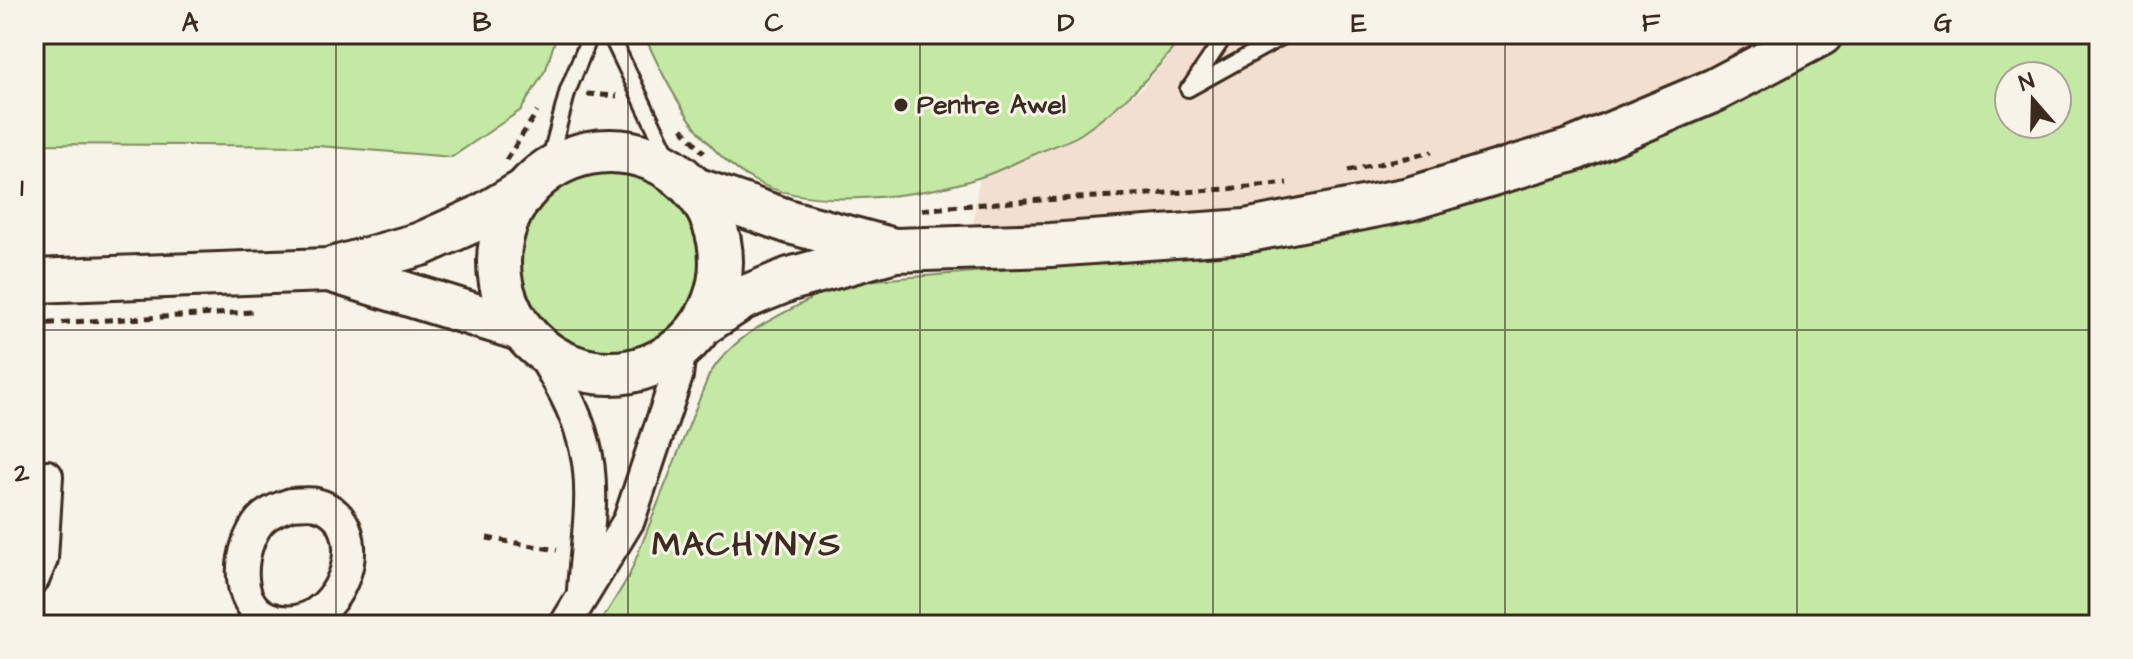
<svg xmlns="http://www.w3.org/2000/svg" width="2133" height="659" font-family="'Architects Daughter',sans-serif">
<rect width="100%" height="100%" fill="#f7f3e8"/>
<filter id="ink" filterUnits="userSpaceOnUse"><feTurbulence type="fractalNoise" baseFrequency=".0125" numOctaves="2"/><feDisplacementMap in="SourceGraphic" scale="16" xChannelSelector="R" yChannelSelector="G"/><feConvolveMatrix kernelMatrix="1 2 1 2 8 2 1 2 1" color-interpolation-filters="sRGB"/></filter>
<g filter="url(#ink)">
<path fill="#f2dfd2" d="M 1185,34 L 1774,34 L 1705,74 L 1523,147 L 1359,190 L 1156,219 L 973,224 L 979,178 L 1078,136 L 1142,88 Z"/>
<g fill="#c3e9a4" stroke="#7f8a61" stroke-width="2" fill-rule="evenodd">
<path d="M 34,34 L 557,34 L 546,69 L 521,110 L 452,157 L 319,146 L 34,144 Z"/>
<path d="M 644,34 L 1185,34 C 1151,76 1126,103 1081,134 C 1068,142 1051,147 1037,153 C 1018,161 1000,171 981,177 C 924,197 809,211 755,181 C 702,153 667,87 644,34 Z"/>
<path d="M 1860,34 L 2099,34 L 2099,625 L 599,625 L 629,576 L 709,375 C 733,336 770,320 809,300 L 808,290 L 838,283 L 1225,252 L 1486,199 L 1644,143 L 1783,80 ZM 2009,76 L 2057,76 L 2057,124 L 2009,124 Z"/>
<circle cx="609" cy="264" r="96"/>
</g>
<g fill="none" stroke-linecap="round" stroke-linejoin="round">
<defs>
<g id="lane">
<path d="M 610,34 L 676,172"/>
<path d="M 1191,86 L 1226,34"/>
<path d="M 1188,89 L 1287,34"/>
<path d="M 547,170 L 568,90 L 591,34"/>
</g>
<g id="street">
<path d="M 539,349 C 557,378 575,408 584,443 C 597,489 586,543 583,590"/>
<path d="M 291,504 C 299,504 309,502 316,504 C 382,520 340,644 269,618 C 232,604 239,546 260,521 C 268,512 280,508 291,504 Z"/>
<path d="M 34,578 L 42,559 L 47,476"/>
<path d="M 565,625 L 629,520 L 677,376 L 680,350"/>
</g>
<g id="secondary">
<circle cx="610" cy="262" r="111"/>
<path d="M 695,189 L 790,222 L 894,250"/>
<path d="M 329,270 L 520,329"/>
<path d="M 34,281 L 328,270 L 421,244 L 479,218 L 524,191"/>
<path d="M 703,324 L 743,298 L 790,279 L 895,250 L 1050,245 L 1245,231 L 1409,199 L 1572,150 L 1715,90 L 1821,34"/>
</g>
</defs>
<use href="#lane" stroke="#3b2a1e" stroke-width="20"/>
<use href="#street" stroke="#3b2a1e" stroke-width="36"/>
<use href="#secondary" stroke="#3b2a1e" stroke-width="48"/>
<g stroke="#3b2a1e" stroke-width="5" stroke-dasharray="8 6" stroke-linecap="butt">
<path d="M 587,94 L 617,96"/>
<path d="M 682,128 L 704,153"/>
<path d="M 506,160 L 537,112"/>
<path d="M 1348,171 L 1432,152"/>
<path d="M 922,210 C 1044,196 1166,197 1287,183"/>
<path d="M 34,324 L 253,312"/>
<path d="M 487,538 L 557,550"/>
</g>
<use href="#lane" stroke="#f7f3e8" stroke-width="14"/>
<use href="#street" stroke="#f7f3e8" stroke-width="30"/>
<use href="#secondary" stroke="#f7f3e8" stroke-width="42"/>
</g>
</g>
<path fill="none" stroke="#3b2a1e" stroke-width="2" stroke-opacity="0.55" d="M 336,34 L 336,625M 628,34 L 628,625M 920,34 L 920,625M 1213,34 L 1213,625M 1505,34 L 1505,625M 1797,34 L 1797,625M 34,330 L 2099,330"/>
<circle fill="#3b2a1e" stroke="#f7f3e8" stroke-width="3" cx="901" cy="105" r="8"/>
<g text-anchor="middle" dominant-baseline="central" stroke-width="6" stroke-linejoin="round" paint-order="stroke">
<g font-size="26" font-weight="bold" fill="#3b2a1e" stroke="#f7f3e8" text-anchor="start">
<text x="917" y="105">Pentre Awel</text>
</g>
<g font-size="34" font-weight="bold" letter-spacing="2" fill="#3b2a1e" stroke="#f7f3e8">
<text x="747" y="545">MACHYNYS</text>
</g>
</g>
<rect width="2133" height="659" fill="none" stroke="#f7f3e8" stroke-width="88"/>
<g transform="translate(2033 100) rotate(340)"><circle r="38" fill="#f7f3e8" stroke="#aca397" stroke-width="2"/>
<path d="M0-6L14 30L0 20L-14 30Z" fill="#3b2a1e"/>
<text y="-12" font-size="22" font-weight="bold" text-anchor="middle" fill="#3b2a1e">N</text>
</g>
<rect x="44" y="44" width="2045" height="571" fill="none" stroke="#3b2a1e" stroke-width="3"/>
<g font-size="26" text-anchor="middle" font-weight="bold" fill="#3b2a1e">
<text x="190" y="31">A</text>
<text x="482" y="31">B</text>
<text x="774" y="31">C</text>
<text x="1066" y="31">D</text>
<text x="1359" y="31">E</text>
<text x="1651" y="31">F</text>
<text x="1943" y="31">G</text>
<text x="22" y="196">1</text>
<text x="22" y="481">2</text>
</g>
</svg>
